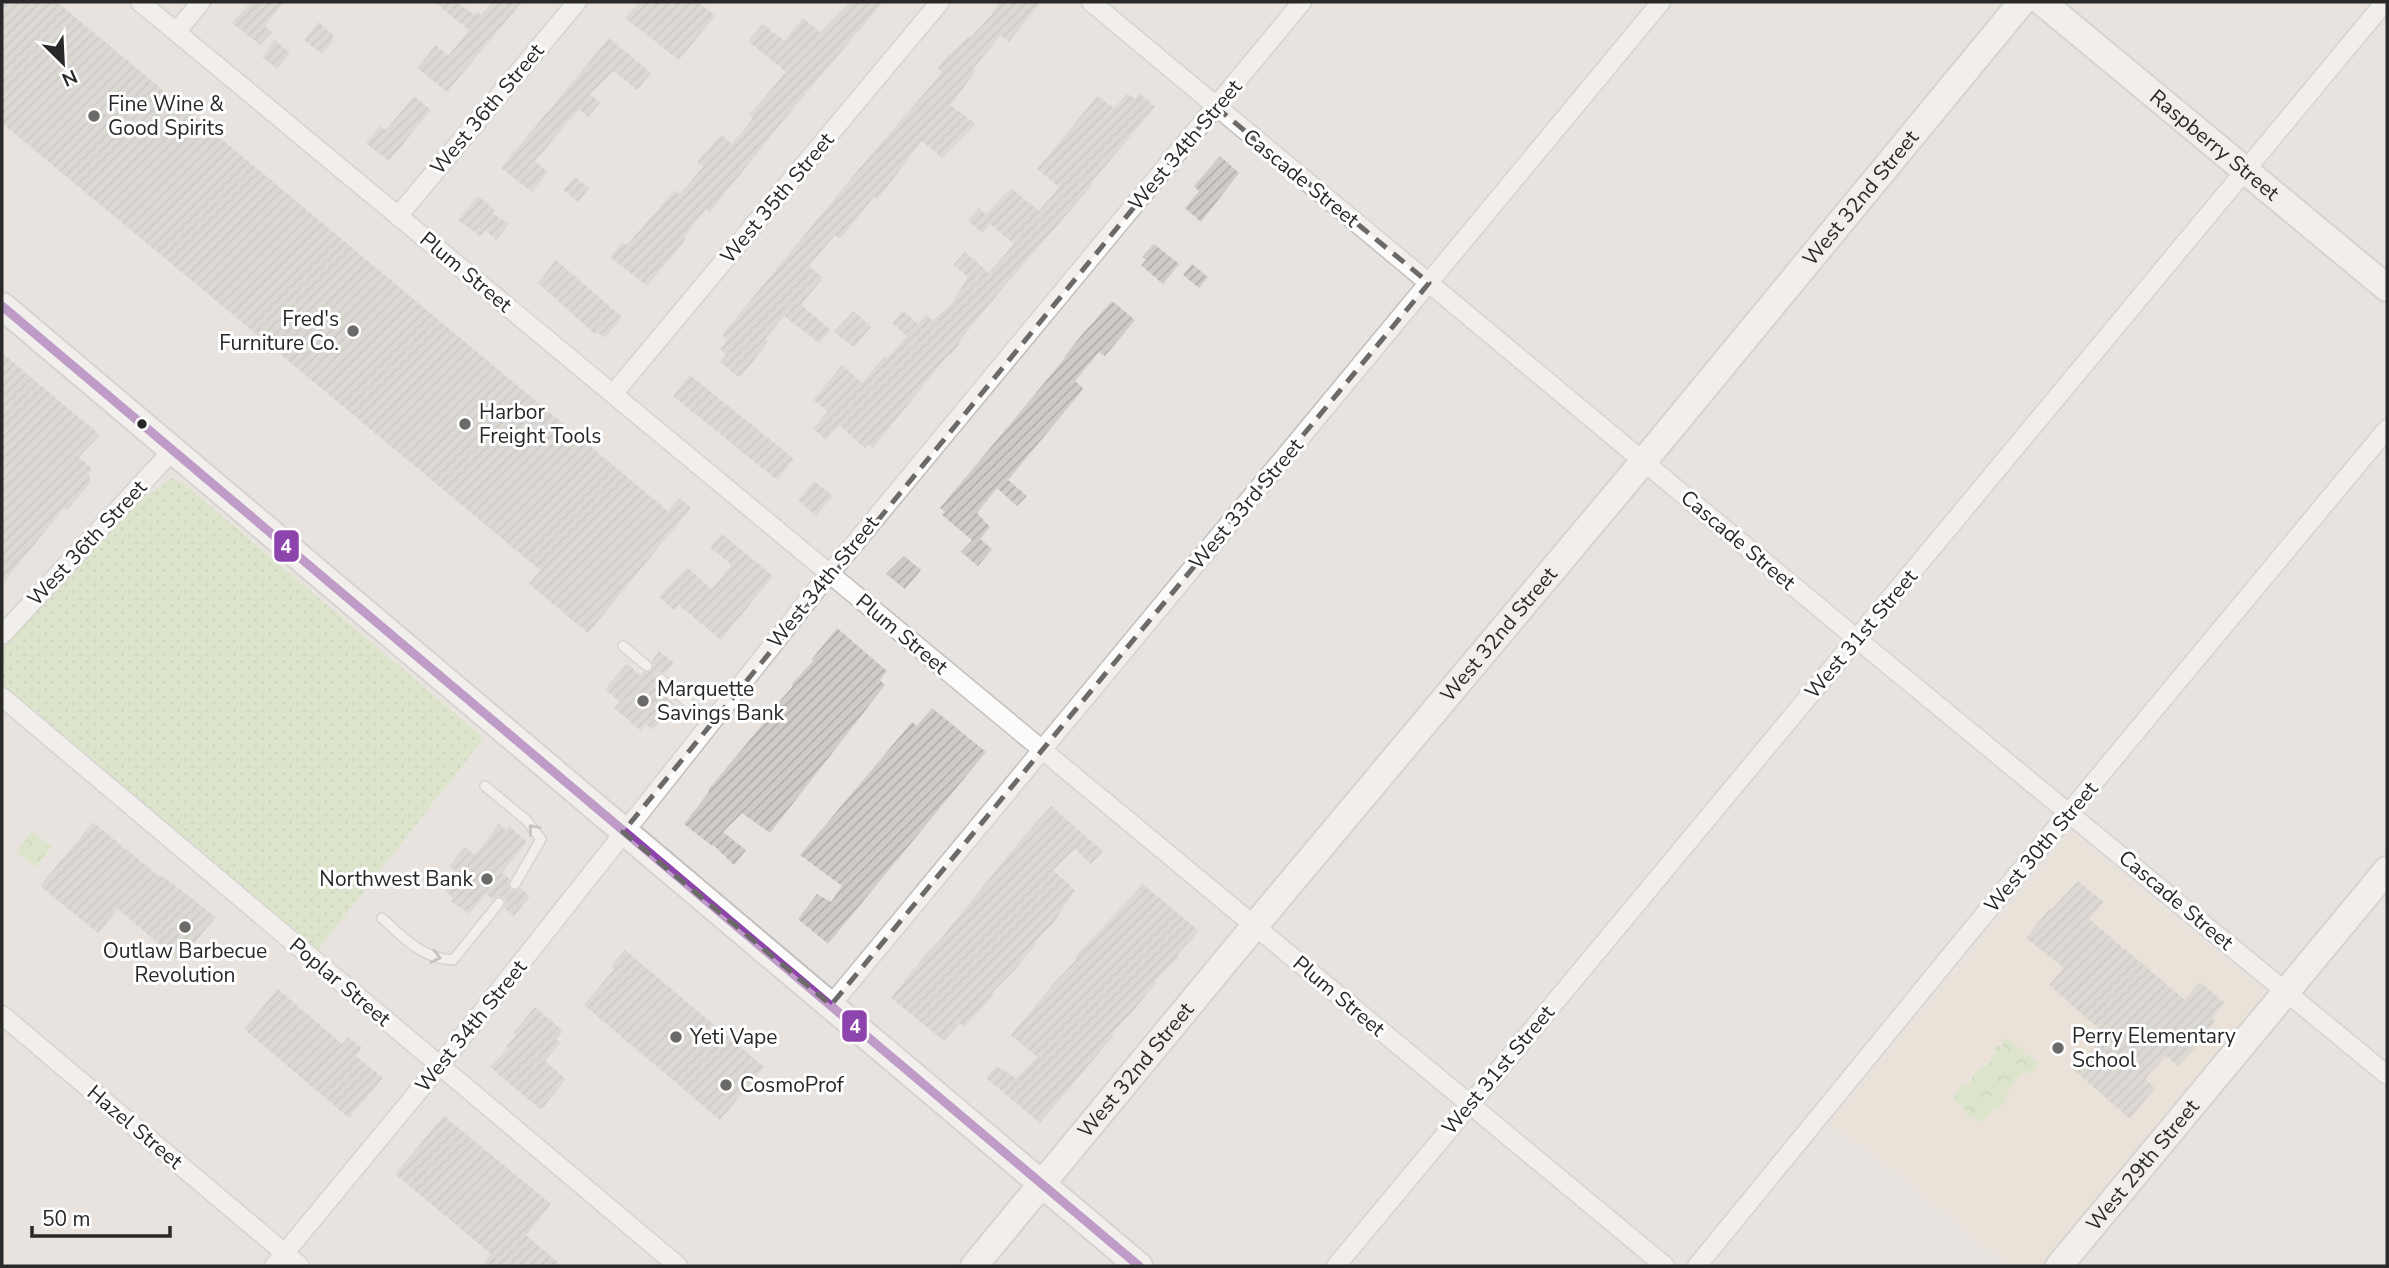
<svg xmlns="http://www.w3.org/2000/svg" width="2389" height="1268" font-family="'Nunito Sans',sans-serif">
<defs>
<pattern id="grass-dots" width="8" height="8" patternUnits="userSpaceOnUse" patternTransform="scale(1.75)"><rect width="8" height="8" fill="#cfe7b3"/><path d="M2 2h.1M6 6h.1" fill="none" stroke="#b2c69a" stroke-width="1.8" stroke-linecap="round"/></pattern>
<pattern id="forest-crowns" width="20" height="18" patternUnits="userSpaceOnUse" patternTransform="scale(1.75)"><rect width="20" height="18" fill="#cfe7b3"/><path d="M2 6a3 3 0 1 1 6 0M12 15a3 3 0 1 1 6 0" fill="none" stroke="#b2c69a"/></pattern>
<pattern id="building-hatch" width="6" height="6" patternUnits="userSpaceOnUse" patternTransform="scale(1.75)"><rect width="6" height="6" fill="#cecbc8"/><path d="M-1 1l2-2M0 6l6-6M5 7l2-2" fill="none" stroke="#b1aeac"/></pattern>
</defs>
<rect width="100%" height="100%" fill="#e8e3de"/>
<path fill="#ede0d1" d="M 2069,835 L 2076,836 L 2262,990 L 2263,996 L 2040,1266 L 2009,1266 L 1872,1152 L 1829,1125 Z"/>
<path fill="url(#grass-dots)" d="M 171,478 L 183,483 L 484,738 L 317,951 L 58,730 L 2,685 L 2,645 L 137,504 Z"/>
<g fill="url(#forest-crowns)">
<path d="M 32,831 L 52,847 L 36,867 L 16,852 Z"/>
<path d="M 2005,1038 L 2008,1038 L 2038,1064 L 2032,1073 L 2022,1073 L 2005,1095 L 2007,1099 L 1999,1109 L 1994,1108 L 1981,1123 L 1974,1117 L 1967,1117 L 1964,1108 L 1953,1099 L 1963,1085 L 1969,1085 C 1972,1074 1976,1074 1984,1067 C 1989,1064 1993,1057 1997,1052 L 1994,1049 L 1997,1045 L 2001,1048 Z"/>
</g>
<g fill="url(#building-hatch)">
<path d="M 2,2 L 57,2 L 668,511 L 679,498 L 691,508 L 588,633 L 529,584 L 540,570 L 2,123 Z"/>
<path d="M 251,2 L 284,2 L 265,26 L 272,32 L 260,45 L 232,23 Z"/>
<path d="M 434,2 L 458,2 L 474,15 L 477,12 L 481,15 L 492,2 L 522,2 L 447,92 L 417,68 L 436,45 L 448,56 L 469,30 Z"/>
<path d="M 640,2 L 698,2 L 715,16 L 679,60 L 625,18 Z"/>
<path d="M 850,2 L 883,2 L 791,111 L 710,212 L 706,209 L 684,237 L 686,239 L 647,286 L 610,257 L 623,242 L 627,245 L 675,190 L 680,194 L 703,167 L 697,162 L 721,135 L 732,144 L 753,118 L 749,115 L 786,72 L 748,41 L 763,24 L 784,41 L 803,18 L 820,32 Z"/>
<path d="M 1000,2 L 1041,2 L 1009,42 L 1001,35 L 973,69 L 976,71 L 950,105 L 976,124 L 942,158 L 922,141 L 877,200 L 874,197 L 840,239 L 835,235 L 809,266 L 823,278 L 801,305 L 831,330 L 819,343 L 784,316 L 765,339 L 768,342 L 741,376 L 737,376 L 720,362 L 726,355 L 720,349 L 728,339 L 722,335 L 858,170 L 934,82 L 942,72 L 937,68 L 949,54 L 950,55 L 968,37 L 970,38 L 994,12 L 993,11 Z"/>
<path d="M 318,22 L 333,35 L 333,41 L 322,54 L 304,40 Z"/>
<path d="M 609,38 L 651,73 L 637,90 L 614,71 L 590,94 L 600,103 L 588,117 L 579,109 L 535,161 L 548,172 L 532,192 L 501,168 Z"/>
<path d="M 275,40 L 290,53 L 277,69 L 262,57 Z"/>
<path d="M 1127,93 L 1135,99 L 1139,93 L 1155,107 L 1092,182 L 1094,183 L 1002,289 L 958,343 L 960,344 L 951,355 L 949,354 L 873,448 L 868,444 L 865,448 L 839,425 L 826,440 L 813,429 L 828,411 L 813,400 L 842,365 L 862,383 L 884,356 L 887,358 L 907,336 L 892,323 L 903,311 L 918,324 L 926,315 L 933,320 L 952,303 L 968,277 L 953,265 L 965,252 L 989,273 L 1014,244 L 990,224 L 982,233 L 968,221 L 979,208 L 986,214 L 1011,188 L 1039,211 L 1059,187 L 1037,169 L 1097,96 L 1114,108 Z"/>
<path d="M 414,96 L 431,110 L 389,161 L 366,143 L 380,126 L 386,130 Z"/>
<path d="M 1220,156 L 1239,173 L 1201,222 L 1185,208 L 1199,191 L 1194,186 Z"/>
<path d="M 575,177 L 589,188 L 578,202 L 563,190 Z"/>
<path d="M 478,196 L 495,210 L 492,213 L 509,224 L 496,240 L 485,230 L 480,236 L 458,220 Z"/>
<path d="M 1154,244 L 1179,264 L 1163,284 L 1141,265 L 1146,260 L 1142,257 Z"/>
<path d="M 556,260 L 622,317 L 605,338 L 597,332 L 595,334 L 538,283 Z"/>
<path d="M 1192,264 L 1208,277 L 1199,288 L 1183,275 Z"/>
<path d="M 1112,301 L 1135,320 L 1105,356 L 1099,352 L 1075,381 L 1083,388 L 1081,392 L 1008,480 L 1027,496 L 1017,506 L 997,488 L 977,513 L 990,527 L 980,539 L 992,549 L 978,566 L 961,552 L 972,540 L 942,515 L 945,512 L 940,508 L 1065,358 L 1064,357 L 1080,337 Z"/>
<path d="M 854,311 L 871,327 L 854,347 L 834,332 Z"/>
<path d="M 2,353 L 100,435 L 79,457 L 92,469 L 88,474 L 91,482 L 67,510 L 64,508 L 2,584 Z"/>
<path d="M 690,375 L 794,459 L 777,480 L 673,396 Z"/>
<path d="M 814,481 L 833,496 L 816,516 L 798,500 Z"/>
<path d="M 722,534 L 773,576 L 721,640 L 679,605 L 674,610 L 659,597 L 687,567 L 712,589 L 732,565 L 710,547 Z"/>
<path d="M 904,556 L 921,570 L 905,589 L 886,574 Z"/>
<path d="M 837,628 L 887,671 L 880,680 L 885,685 L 770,833 L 742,813 L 723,832 L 746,850 L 734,865 L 713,845 L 712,846 L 684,824 L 709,792 L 708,790 L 773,712 L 771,711 L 793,686 L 791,685 L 813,661 L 812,659 Z"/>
<path d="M 659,651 L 674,663 L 665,673 L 659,672 L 655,675 L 656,684 L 654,687 L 674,704 L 653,730 L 646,724 L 641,731 L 614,708 L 620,702 L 605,689 L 627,664 L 640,675 L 643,672 L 650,672 L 654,667 L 652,661 Z"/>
<path d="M 932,708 L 986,752 L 828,944 L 798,919 L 817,894 L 831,902 L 842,886 L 800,855 L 912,722 L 917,726 Z"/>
<path d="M 1051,806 L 1103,851 L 1091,864 L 1075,849 L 1053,870 L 1075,890 L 1054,922 L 1034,943 L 1036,944 L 1012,973 L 992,993 L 994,995 L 964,1027 L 960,1023 L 944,1041 L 891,998 L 924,956 L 940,940 L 1018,843 Z"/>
<path d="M 93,822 L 161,878 L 162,876 L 216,917 L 179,961 L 118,909 L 98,933 L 40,886 Z"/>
<path d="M 499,824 L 506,830 L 509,826 L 527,842 L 502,873 L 510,879 L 508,885 L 511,890 L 516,891 L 520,888 L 530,896 L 514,916 L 504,908 L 506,901 L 503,897 L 497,896 L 493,899 L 486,894 L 469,914 L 451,901 L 453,898 L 445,892 L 460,875 L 449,866 L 465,847 L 475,855 Z"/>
<path d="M 2078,881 L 2104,902 L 2089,919 L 2185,1000 L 2200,982 L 2225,1003 L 2212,1018 L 2215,1022 L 2201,1037 L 2203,1039 L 2178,1066 L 2166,1056 L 2145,1079 L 2155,1088 L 2130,1119 L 2074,1070 L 2105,1034 L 2049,985 L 2064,968 L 2026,938 L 2049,909 L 2051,910 Z"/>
<path d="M 1143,884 L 1199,931 L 1177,955 L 1179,956 L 1155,981 L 1157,982 L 1128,1017 L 1112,1033 L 1114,1035 L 1040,1123 L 986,1078 L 997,1066 L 1016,1078 L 1037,1057 L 1011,1035 L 1054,983 L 1077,959 L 1075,957 Z"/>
<path d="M 625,950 L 764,1067 L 720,1120 L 584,1005 L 614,969 L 611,966 Z"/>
<path d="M 278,989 L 342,1044 L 348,1037 L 362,1048 L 356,1056 L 383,1078 L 349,1118 L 244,1029 Z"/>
<path d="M 535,1007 L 563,1031 L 556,1039 L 560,1043 L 545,1061 L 566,1079 L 541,1110 L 490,1067 L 508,1048 L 506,1047 L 516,1035 L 513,1033 Z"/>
<path d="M 444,1116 L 551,1204 L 526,1235 L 562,1266 L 482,1266 L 491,1254 L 395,1174 Z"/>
</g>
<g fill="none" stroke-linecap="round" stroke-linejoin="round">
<defs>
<g id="lane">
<path d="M 623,646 L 647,666"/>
<path d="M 661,679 L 710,722"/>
<path d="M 485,786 L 526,820 L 541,839 L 515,884"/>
<path d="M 382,918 C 404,938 421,958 453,960 L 499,903"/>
</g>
<g id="street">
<path d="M 140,2 L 1665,1266"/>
<path d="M 1091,2 L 1857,639 L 2387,1075"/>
<path d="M 176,32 L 201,2"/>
<path d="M 398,216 L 577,2"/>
<path d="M 613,394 L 940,2"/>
<path d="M 2,635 L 173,450"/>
<path d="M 2,697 L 678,1266"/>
<path d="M 831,1005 L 1661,2"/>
<path d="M 2,1015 L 300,1266"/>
<path d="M 274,1266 L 440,1065 L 817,589 L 1302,2"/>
<path d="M 1336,1266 L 2385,2"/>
<path d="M 1697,1266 L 1974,927 L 2387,429"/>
</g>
<g id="secondary">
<path id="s1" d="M 2042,2 L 2387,288"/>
<path d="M 2,306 L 1139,1266"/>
<path id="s2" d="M 974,1266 L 1267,911 L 1643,462 L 2022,2"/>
<path id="s3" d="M 2059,1266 L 2387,870"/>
</g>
</defs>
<use href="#lane" stroke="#c1c0c0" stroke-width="12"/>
<use href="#street" stroke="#c1c0c0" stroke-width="21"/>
<use href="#secondary" stroke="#c1c0c0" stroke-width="30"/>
<use href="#lane" stroke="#fcfbfa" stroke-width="9"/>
<use href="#street" stroke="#fcfbfa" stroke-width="18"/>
<use href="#secondary" stroke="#fcfbfa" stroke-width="26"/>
<defs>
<path id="bus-1" d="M 2,306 L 1139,1266"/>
</defs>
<use href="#bus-1" stroke="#fff" stroke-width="14"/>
<use href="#bus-1" stroke="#8e44ad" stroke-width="9"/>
</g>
<defs><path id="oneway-chevron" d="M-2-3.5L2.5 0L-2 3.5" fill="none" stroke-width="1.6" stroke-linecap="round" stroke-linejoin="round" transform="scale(1.75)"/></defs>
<g stroke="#9d9c9c">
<use href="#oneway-chevron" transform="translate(533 829) rotate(-130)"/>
<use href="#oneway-chevron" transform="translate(436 957) rotate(14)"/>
</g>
<path d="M0 0H2389V1268H0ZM 1216,107 L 1429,283 L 831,1005 L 623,832 Z" fill="#e8e3de" fill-opacity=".55" fill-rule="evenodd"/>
<path fill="none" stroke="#6c6a68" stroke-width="5" stroke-dasharray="14 9" stroke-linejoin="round" d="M 1216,107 L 1429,283 L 831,1005 L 623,832 Z"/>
<g fill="#6c6a68" stroke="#fff" stroke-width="2.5">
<circle cx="94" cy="116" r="7"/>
<circle cx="353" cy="331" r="7"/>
<circle cx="465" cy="424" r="7"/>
<circle cx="643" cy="701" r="7"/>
<circle cx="487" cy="879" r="7"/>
<circle cx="185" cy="927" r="7"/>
<circle cx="676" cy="1037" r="7"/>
<circle cx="2058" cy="1048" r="7"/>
<circle cx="726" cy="1085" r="7"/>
</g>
<circle fill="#292929" stroke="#fff" stroke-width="2.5" cx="142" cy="424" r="6"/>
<g text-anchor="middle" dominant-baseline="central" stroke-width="6" stroke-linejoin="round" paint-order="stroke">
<g font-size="21" fill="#292929" stroke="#fff" text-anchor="start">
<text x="108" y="104">Fine Wine &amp;<tspan x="108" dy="24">Good Spirits</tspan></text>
<text x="339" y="319" text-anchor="end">Fred's<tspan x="339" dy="24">Furniture Co.</tspan></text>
<text x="479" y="412">Harbor<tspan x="479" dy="24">Freight Tools</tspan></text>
<text x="657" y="689">Marquette<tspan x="657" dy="24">Savings Bank</tspan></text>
<text x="473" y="879" text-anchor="end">Northwest Bank</text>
<text x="185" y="951" text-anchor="middle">Outlaw Barbecue<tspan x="185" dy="24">Revolution</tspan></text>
<text x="2072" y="1036">Perry Elementary<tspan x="2072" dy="24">School</tspan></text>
<text x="690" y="1037">Yeti Vape</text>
<text x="740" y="1085">CosmoProf</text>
</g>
<g font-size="21" fill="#292929" stroke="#fff">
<text transform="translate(487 109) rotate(-50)">West 36th Street</text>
<text transform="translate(1185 145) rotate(-50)">West 34th Street</text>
<text stroke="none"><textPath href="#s1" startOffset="224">Raspberry Street</textPath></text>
<text transform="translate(1301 178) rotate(39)">Cascade Street</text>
<text transform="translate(777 198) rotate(-50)">West 35th Street</text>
<text stroke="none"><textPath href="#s2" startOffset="1388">West 32nd Street</textPath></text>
<text transform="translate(466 272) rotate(40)">Plum Street</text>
<text transform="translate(1246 504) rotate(-50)">West 33rd Street</text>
<text transform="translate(1738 540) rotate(40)">Cascade Street</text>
<text transform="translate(87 543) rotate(-47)">West 36th Street</text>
<text transform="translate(823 582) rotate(-51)">West 34th Street</text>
<text transform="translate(902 634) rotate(40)">Plum Street</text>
<text transform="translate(1861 634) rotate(-50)">West 31st Street</text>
<text stroke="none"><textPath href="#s2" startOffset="821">West 32nd Street</textPath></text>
<text transform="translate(2041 847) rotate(-50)">West 30th Street</text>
<text transform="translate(2176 900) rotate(40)">Cascade Street</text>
<text transform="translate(340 982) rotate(40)">Poplar Street</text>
<text transform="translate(1339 996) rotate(40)">Plum Street</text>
<text transform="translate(471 1026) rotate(-51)">West 34th Street</text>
<text stroke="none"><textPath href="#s2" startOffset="254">West 32nd Street</textPath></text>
<text transform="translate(1498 1070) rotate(-50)">West 31st Street</text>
<text transform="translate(135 1127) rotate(40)">Hazel Street</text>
<text stroke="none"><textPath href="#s3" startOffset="131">West 29th Street</textPath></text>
</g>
</g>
<g stroke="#fff" stroke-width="2.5">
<rect x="273" y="529" width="27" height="34" rx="7" fill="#8e44ad"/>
<rect x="841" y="1009" width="27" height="34" rx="7" fill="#8e44ad"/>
</g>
<g font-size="19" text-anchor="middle" font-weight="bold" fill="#fff">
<text x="286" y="553">4</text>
<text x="855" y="1033">4</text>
</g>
<rect width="2389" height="1268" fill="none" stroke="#292929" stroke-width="7"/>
<g transform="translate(63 63) rotate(156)" stroke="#ffffff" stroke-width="5" paint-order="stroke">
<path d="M0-5L12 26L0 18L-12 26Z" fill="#292929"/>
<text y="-10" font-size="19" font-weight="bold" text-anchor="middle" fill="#292929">N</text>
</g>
<path d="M32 1226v10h138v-10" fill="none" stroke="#292929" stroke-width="3.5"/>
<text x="42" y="1226" font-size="21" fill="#292929" stroke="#ffffff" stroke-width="5" paint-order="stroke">50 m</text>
</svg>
